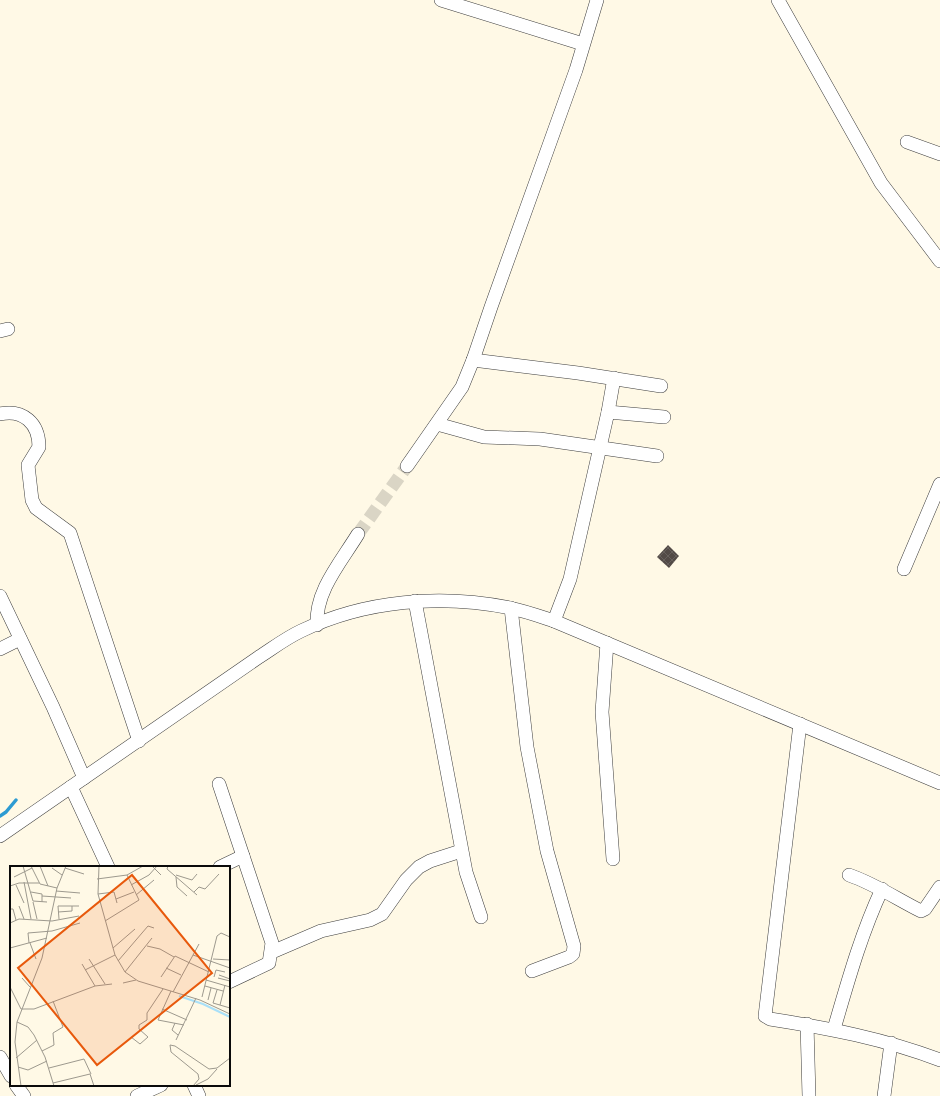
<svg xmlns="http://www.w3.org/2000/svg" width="940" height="1096" font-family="'Playfair Display',serif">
<defs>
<pattern id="building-cross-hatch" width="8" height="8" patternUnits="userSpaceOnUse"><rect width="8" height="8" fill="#524a46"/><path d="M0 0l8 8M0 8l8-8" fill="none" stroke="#66605c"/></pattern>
</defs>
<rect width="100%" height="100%" fill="#fff9e6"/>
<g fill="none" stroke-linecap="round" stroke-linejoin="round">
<path stroke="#2d9bd2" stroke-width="3.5" d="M 0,816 L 6,812 L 16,800"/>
</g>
<path fill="url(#building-cross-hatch)" d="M 668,545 L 679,556 L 669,568 L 657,557 Z"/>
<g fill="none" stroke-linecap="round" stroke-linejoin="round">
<path stroke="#dad5c5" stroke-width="13" stroke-dasharray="13 6" stroke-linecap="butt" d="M 358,534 L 407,466"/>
<defs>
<g id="street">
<path d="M 441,0 L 583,44"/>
<path d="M 778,0 L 881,183 L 940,261"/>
<path d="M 907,142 L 940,154"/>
<path d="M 0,331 L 8,329"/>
<path d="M 473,360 L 578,373 L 661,386"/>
<path d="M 608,412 L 664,417"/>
<path d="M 0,414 C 23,409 39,423 39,447 L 28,465 L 32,500 L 36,508 L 70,533 L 139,741"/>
<path d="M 437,424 L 484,437 L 540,439 L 657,456"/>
<path d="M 407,466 L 462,387 L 473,360 L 491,307 L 576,70 L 597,0"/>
<path d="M 904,569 L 940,484"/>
<path d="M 0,596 L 53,707 L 84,778"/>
<path d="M 415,601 L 466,872 L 481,917"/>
<path d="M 511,608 L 527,747 L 547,851 L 574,946 L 573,954 L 569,957 L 532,971"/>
<path d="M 554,621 L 570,579 L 608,412 L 614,378"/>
<path d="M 317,625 C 315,591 341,562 358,534"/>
<path d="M 607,643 L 602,712 L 613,859"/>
<path d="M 0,649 L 20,639"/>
<path d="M 800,724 L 765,1016 L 770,1019 C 828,1028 885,1039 940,1060"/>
<path d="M 219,784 L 272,943 L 269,963 L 229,982"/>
<path d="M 71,787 L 108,867"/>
<path d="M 0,836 L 259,657 C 273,648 286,638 301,631 C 365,600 441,594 510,608 C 525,611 539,616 554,621 L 940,783"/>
<path d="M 220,867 L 243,856"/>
<path d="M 849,875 C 875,884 897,899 921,911 L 925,909 L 940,887"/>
<path d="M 272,952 L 321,931 L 370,920 L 382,914 L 406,880 L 419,867 L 430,861 L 461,851"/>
<path d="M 807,1024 L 809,1096"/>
<path d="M 834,1029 C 848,981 861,934 882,889"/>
<path d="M 0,1057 L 11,1076"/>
<path d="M 16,1085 L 24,1096"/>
<path d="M 194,1085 L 199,1096"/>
<path d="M 137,1096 L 161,1085"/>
<path d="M 884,1096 L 891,1043"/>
</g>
</defs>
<use href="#street" stroke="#3d3d3d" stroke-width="14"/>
<use href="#street" stroke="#fff" stroke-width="13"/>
</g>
<g transform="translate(10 866)">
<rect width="220" height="220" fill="#fff9e6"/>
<path fill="none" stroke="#a9e0f8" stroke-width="2" d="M 169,130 L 193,138 L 220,151"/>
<path fill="none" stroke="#9d998e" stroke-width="1" d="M 13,0 L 23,35 L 37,36M 21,0 L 30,18 L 47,22M 30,0 L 38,20M 89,0 L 88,28 L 105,89 L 115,106 L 128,115 L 190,134 L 220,148M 142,0 L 151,9M 158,0 L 157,3 L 187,29M 42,2 L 52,9M 55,2 L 74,8M 166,9 L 182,14 L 187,8M 4,11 L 22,2M 166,11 L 167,21 L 177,30M 87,13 L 117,9 L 133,0M 14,16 L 21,53M 6,19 L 14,37M 121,19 L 139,9 L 147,0M 0,20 L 9,17 L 29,17M 46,25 L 70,27M 21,26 L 32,28 L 32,36M 184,26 L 189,21 L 195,23 L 209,8M 88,28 L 104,26 L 107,37M 126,29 L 144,14M 32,30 L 61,32M 106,33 L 124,26M 23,36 L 27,53M 9,40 L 14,53M 0,43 L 3,43 L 6,54M 48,46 L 62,45 L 62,40M 49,53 L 48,40 L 69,40M 95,55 L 129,34 L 117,9M 0,57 L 9,53 L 42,55 L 69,50M 19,77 L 18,67 L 42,65 L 70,57M 20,77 L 26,93M 137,80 L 150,83 L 164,91M 0,82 L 37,72M 103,82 L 125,63M 183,89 L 220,102M 79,93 L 95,118M 203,93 L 220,94M 108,95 L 138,60 L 144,62M 72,98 L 85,120M 156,102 L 171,109M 75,104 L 105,89M 115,106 L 142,72M 209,109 L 220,113 L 220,115M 151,111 L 165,90 L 199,106M 204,111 L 206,104 L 215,106M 12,112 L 20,121M 208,112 L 220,115M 196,114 L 220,121M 113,117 L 126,114M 195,120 L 213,125M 0,121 L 11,143M 207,124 L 203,137 L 220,142M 161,125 L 148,154 L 174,159M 163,126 L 189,78M 192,131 L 207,70 L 211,67 L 220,71M 198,134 L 201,122M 210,139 L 215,119M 11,143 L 24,143 L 85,120 L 102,118M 152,143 L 177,154M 7,156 L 18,161 L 24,169 L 35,191 L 44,220M 165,157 L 162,164 L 168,169M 121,171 L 130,178 L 138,171 L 129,163 L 129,159 L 137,154 L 137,147 L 153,123M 166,174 L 186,132M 32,185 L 44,179 L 43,167 L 53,161 L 43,135M 6,192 L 27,174M 8,201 L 18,204 L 37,195M 39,202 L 74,193 L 81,208M 43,217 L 80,208 L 84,220M 186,219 L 198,213 L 207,203M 11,220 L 5,176 L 7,156 L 32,92 L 47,22 L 56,0M 183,220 L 189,213 L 188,208 L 161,186 L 160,179 L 165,180 L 199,203 L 207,202 L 220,192"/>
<path fill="#e8590c" fill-opacity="0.15" stroke="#e8590c" stroke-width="2" d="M 122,9 L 202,107 L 87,199 L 8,102 Z"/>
<rect width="220" height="220" fill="none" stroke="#0a0a0a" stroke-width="2"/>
</g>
</svg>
